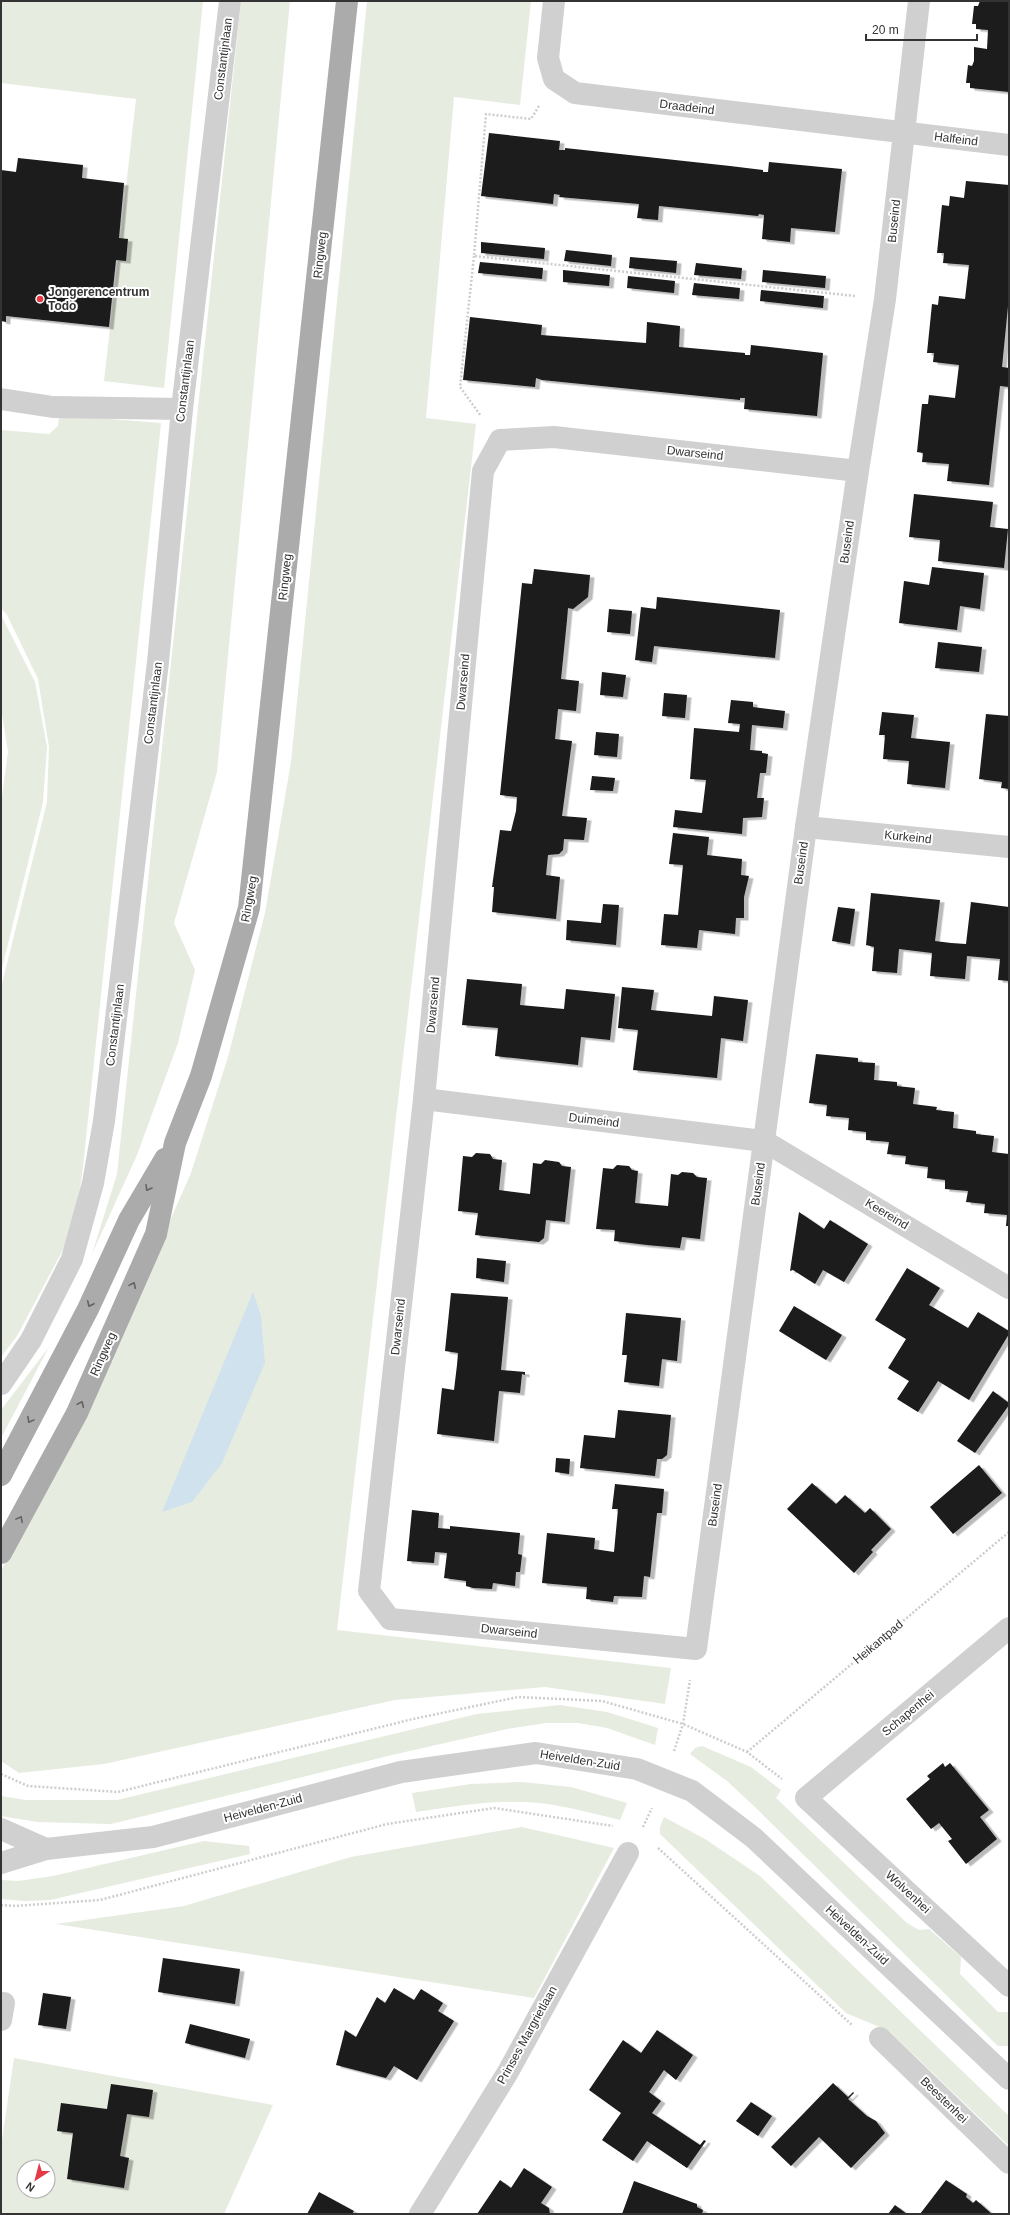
<svg xmlns="http://www.w3.org/2000/svg" width="1010" height="2215" font-family="Arial,sans-serif">
<defs>
<filter id="shadow"><feDropShadow dx="4.5" dy="2.5" stdDeviation="0" flood-color="#0004"/></filter>
</defs>
<rect width="100%" height="100%" fill="#fff"/>
<g fill="#e6ecdf" fill-rule="evenodd">
<path d="M 1,1 L 203,1 L 164,388 L 104,381 L 136,99 L 1,83 Z"/>
<path d="M 241,1 L 290,1 L 217,772 L 174,923 L 195,970 L 178,1043 L 137,1155 L 92,1254 L 117,1174 Z"/>
<path d="M 367,1 L 531,1 L 520,105 L 454,97 L 426,418 L 476,424 L 337,1630 L 671,1668 L 665,1704 L 545,1687 L 395,1700 L 104,1764 L 19,1773 L 1,1761 L 1,1571 L 113,1350 L 191,1173 L 228,1057 L 265,913 L 291,762 Z"/>
<path d="M 59,415 L 161,423 L 83,1167 L 78,1201 L 66,1244 L 17,1336 L 1,1357 L 1,988 L 47,802 L 49,747 L 38,679 L 7,615 L 1,608 L 1,430 L 49,434 L 58,426 Z"/>
<path d="M 1,615 L 35,682 L 47,747 L 43,802 L 1,972 L 1,804 L 8,752 L 1,708 Z"/>
<path d="M 49,1347 L 1,1438 L 1,1410 Z"/>
<path d="M 560,1705 L 607,1712 L 658,1728 L 655,1745 L 607,1728 L 578,1723 L 546,1723 L 507,1729 L 392,1755 L 111,1824 L 37,1822 L 1,1816 L 1,1796 L 26,1800 L 117,1800 L 477,1714 Z"/>
<path d="M 702,1746 L 751,1767 L 781,1790 L 776,1798 L 907,1923 L 919,1930 L 929,1929 L 961,1957 L 960,1974 L 998,2012 L 1009,2012 L 1009,2046 L 998,2046 L 756,1808 L 727,1781 L 690,1754 L 695,1748 Z"/>
<path d="M 522,1782 L 571,1787 L 627,1803 L 620,1820 C 599,1815 577,1809 554,1805 C 508,1797 462,1805 416,1812 L 412,1793 L 471,1784 Z"/>
<path d="M 664,1817 L 705,1839 L 760,1876 L 1009,2116 L 1009,2146 L 889,2031 L 846,2013 L 660,1834 L 660,1827 Z"/>
<path d="M 522,1827 L 614,1848 L 534,1998 L 56,1924 L 184,1906 L 351,1857 Z"/>
<path d="M 204,1841 L 249,1846 L 250,1854 L 50,1900 L 24,1901 L 1,1899 L 1,1880 L 18,1881 L 53,1876 Z"/>
<path d="M 14,2058 L 273,2105 L 224,2214 L 1,2214 L 1,2147 ZM 24,2167 L 48,2167 L 48,2191 L 24,2191 Z"/>
</g>
<path fill="#cfe2ee" d="M 253,1292 L 261,1316 L 265,1363 L 222,1463 L 192,1502 L 162,1512 Z"/>
<g fill="#1a1a1a" filter="url(#shadow)">
<path d="M 980,1 L 1009,1 L 1009,92 L 970,88 L 970,83 L 966,83 L 968,65 L 972,66 L 974,61 L 974,47 L 987,49 L 988,30 L 976,29 L 976,24 L 972,24 L 974,6 L 978,6 Z"/>
<path d="M 489,133 L 560,141 L 559,150 L 565,150 L 565,148 L 730,166 L 763,170 L 763,172 L 768,172 L 769,162 L 842,169 L 835,232 L 791,228 L 790,242 L 762,239 L 764,215 L 759,214 L 758,216 L 659,206 L 658,220 L 637,218 L 639,204 L 559,197 L 560,195 L 554,194 L 553,204 L 481,196 Z"/>
<path d="M 18,158 L 83,165 L 82,178 L 124,183 L 119,238 L 128,239 L 126,261 L 116,260 L 109,327 L 6,316 L 6,322 L 1,321 L 1,170 L 16,172 Z"/>
<path d="M 966,181 L 1009,185 L 1009,296 L 1002,367 L 1009,368 L 1009,387 L 1000,386 L 989,485 L 947,481 L 949,464 L 922,462 L 923,453 L 917,452 L 922,404 L 928,404 L 929,395 L 955,398 L 959,365 L 933,362 L 934,353 L 927,353 L 932,304 L 938,305 L 939,296 L 965,299 L 969,265 L 943,263 L 944,253 L 937,253 L 942,205 L 949,206 L 950,196 L 964,198 Z"/>
<path d="M 481,242 L 545,248 L 544,259 L 481,253 Z"/>
<path d="M 566,250 L 612,255 L 611,266 L 564,261 Z"/>
<path d="M 630,257 L 677,261 L 676,273 L 629,268 Z"/>
<path d="M 480,262 L 543,268 L 542,279 L 478,273 Z"/>
<path d="M 696,263 L 742,268 L 741,279 L 694,275 Z"/>
<path d="M 563,270 L 610,275 L 609,286 L 563,282 Z"/>
<path d="M 763,270 L 826,276 L 825,288 L 762,282 Z"/>
<path d="M 628,276 L 675,281 L 674,293 L 627,288 Z"/>
<path d="M 694,283 L 740,288 L 739,299 L 692,295 Z"/>
<path d="M 761,290 L 824,296 L 823,308 L 760,301 Z"/>
<path d="M 470,317 L 542,325 L 541,335 L 646,343 L 647,322 L 680,326 L 679,347 L 745,353 L 745,355 L 750,355 L 751,345 L 823,353 L 817,416 L 744,409 L 745,398 L 740,398 L 740,400 L 542,380 L 536,378 L 535,387 L 463,380 Z"/>
<path d="M 914,494 L 993,502 L 990,527 L 1008,529 L 1004,568 L 938,561 L 940,540 L 909,537 Z"/>
<path d="M 932,567 L 984,573 L 980,609 L 960,606 L 957,630 L 899,623 L 904,581 L 929,585 Z"/>
<path d="M 534,569 L 590,575 L 588,597 L 573,609 L 568,608 L 567,620 L 561,679 L 579,681 L 576,711 L 558,709 L 555,739 L 572,741 L 562,816 L 587,818 L 584,840 L 564,839 L 563,850 L 559,854 L 548,855 L 546,875 L 560,877 L 556,919 L 492,912 L 494,887 L 492,887 L 500,830 L 511,831 L 516,811 L 517,797 L 500,795 L 522,583 L 532,584 Z"/>
<path d="M 657,597 L 780,610 L 775,658 L 654,646 L 652,662 L 635,660 L 641,607 L 656,609 Z"/>
<path d="M 609,609 L 632,611 L 630,634 L 607,632 Z"/>
<path d="M 938,642 L 982,647 L 979,672 L 935,668 Z"/>
<path d="M 602,672 L 626,675 L 623,697 L 600,695 Z"/>
<path d="M 664,693 L 687,695 L 685,718 L 662,716 Z"/>
<path d="M 731,700 L 753,702 L 753,707 L 785,711 L 783,728 L 752,725 L 750,750 L 762,751 L 762,753 L 768,754 L 766,773 L 760,773 L 757,798 L 764,798 L 762,817 L 743,818 L 742,834 L 673,827 L 675,810 L 702,813 L 706,780 L 690,779 L 694,728 L 739,732 L 740,724 L 728,723 Z"/>
<path d="M 882,712 L 914,715 L 911,738 L 950,742 L 945,788 L 907,784 L 909,761 L 883,759 L 885,735 L 879,735 Z"/>
<path d="M 986,714 L 1009,716 L 1009,789 L 1001,788 L 1002,782 L 979,779 Z"/>
<path d="M 596,732 L 619,734 L 617,757 L 594,755 Z"/>
<path d="M 592,776 L 615,778 L 613,791 L 590,790 Z"/>
<path d="M 673,833 L 709,837 L 707,855 L 742,859 L 741,875 L 749,876 L 744,897 L 744,918 L 736,918 L 735,934 L 699,930 L 697,948 L 661,945 L 664,914 L 678,915 L 683,865 L 669,864 Z"/>
<path d="M 871,893 L 940,900 L 935,941 L 951,943 L 966,944 L 971,902 L 1009,907 L 1009,981 L 998,980 L 1000,959 L 967,956 L 965,979 L 930,976 L 932,953 L 899,949 L 897,973 L 872,971 L 874,947 L 866,945 Z"/>
<path d="M 603,904 L 619,905 L 616,945 L 566,940 L 567,920 L 601,923 Z"/>
<path d="M 838,907 L 855,909 L 850,944 L 832,941 Z"/>
<path d="M 467,979 L 522,984 L 520,1005 L 564,1009 L 566,989 L 615,994 L 610,1040 L 581,1037 L 578,1065 L 495,1056 L 498,1028 L 462,1025 Z"/>
<path d="M 622,987 L 654,990 L 651,1010 L 712,1016 L 714,996 L 748,1000 L 743,1041 L 721,1038 L 717,1078 L 633,1070 L 638,1030 L 618,1028 Z"/>
<path d="M 816,1054 L 858,1058 L 858,1062 L 875,1063 L 874,1080 L 897,1082 L 897,1086 L 915,1088 L 913,1104 L 937,1107 L 936,1110 L 954,1112 L 953,1128 L 976,1131 L 976,1134 L 994,1136 L 992,1152 L 1009,1154 L 1009,1226 L 1006,1226 L 1007,1215 L 984,1213 L 985,1204 L 966,1202 L 968,1191 L 945,1189 L 945,1180 L 927,1178 L 928,1167 L 905,1164 L 906,1156 L 887,1154 L 889,1142 L 866,1140 L 866,1132 L 848,1130 L 849,1118 L 826,1116 L 827,1105 L 809,1103 Z"/>
<path d="M 476,1153 L 490,1154 L 493,1159 L 502,1160 L 499,1190 L 530,1194 L 533,1163 L 541,1164 L 545,1160 L 559,1162 L 562,1166 L 571,1167 L 565,1222 L 546,1220 L 544,1238 L 539,1242 L 475,1235 L 478,1213 L 458,1211 L 463,1156 L 472,1157 Z"/>
<path d="M 617,1165 L 629,1166 L 632,1170 L 638,1171 L 635,1203 L 668,1206 L 671,1174 L 678,1175 L 682,1172 L 693,1173 L 697,1177 L 707,1178 L 700,1239 L 682,1237 L 680,1248 L 647,1245 L 614,1241 L 615,1230 L 596,1229 L 603,1168 L 613,1169 Z"/>
<path d="M 799,1212 L 824,1229 L 830,1220 L 868,1244 L 844,1282 L 823,1270 L 815,1284 L 793,1270 L 790,1271 Z"/>
<path d="M 477,1258 L 506,1261 L 504,1282 L 476,1278 Z"/>
<path d="M 907,1268 L 940,1288 L 929,1305 L 968,1328 L 978,1312 L 1009,1331 L 1009,1334 L 969,1400 L 938,1381 L 918,1412 L 897,1399 L 909,1381 L 888,1368 L 906,1339 L 875,1320 Z"/>
<path d="M 451,1293 L 508,1297 L 501,1370 L 525,1372 L 525,1375 L 522,1374 L 520,1393 L 499,1391 L 494,1441 L 437,1434 L 442,1388 L 454,1390 L 457,1365 L 458,1353 L 445,1351 Z"/>
<path d="M 794,1306 L 842,1335 L 826,1360 L 779,1331 Z"/>
<path d="M 626,1313 L 681,1318 L 677,1361 L 662,1359 L 659,1386 L 624,1382 L 627,1355 L 622,1355 Z"/>
<path d="M 993,1391 L 1009,1403 L 1009,1405 L 975,1453 L 957,1441 Z"/>
<path d="M 618,1410 L 671,1415 L 667,1455 L 662,1459 L 657,1459 L 655,1476 L 580,1468 L 584,1435 L 615,1438 Z"/>
<path d="M 556,1458 L 570,1459 L 569,1474 L 555,1472 Z"/>
<path d="M 979,1465 L 1002,1493 L 953,1534 L 930,1507 Z"/>
<path d="M 812,1483 L 836,1504 L 845,1495 L 865,1513 L 870,1508 L 891,1529 L 871,1550 L 873,1552 L 854,1573 L 787,1509 Z"/>
<path d="M 615,1484 L 664,1489 L 662,1513 L 657,1513 L 650,1577 L 644,1576 L 642,1597 L 614,1596 L 613,1602 L 586,1599 L 587,1587 L 542,1583 L 547,1533 L 595,1538 L 594,1549 L 614,1552 L 618,1509 L 612,1509 Z"/>
<path d="M 412,1510 L 439,1513 L 438,1528 L 450,1529 L 450,1526 L 520,1533 L 518,1554 L 522,1555 L 520,1572 L 516,1572 L 515,1586 L 493,1583 L 492,1589 L 473,1588 L 466,1586 L 466,1581 L 444,1578 L 447,1553 L 435,1552 L 434,1563 L 407,1561 Z"/>
<path d="M 943,1763 L 945,1767 L 950,1763 L 989,1810 L 980,1817 L 997,1839 L 966,1864 L 948,1841 L 952,1839 L 939,1823 L 931,1829 L 906,1799 L 930,1779 L 927,1776 Z"/>
<path d="M 163,1958 L 240,1969 L 235,2004 L 158,1992 Z"/>
<path d="M 394,1988 L 414,2000 L 421,1989 L 443,2003 L 438,2011 L 454,2021 L 417,2080 L 394,2066 L 386,2078 L 336,2065 L 345,2030 L 356,2037 L 377,1997 L 385,2003 Z"/>
<path d="M 43,1993 L 71,1997 L 66,2029 L 38,2025 Z"/>
<path d="M 190,2024 L 250,2039 L 245,2058 L 185,2043 Z"/>
<path d="M 657,2030 L 693,2055 L 676,2080 L 664,2070 L 649,2092 L 661,2101 L 652,2113 L 700,2145 L 704,2140 L 706,2141 L 687,2168 L 647,2141 L 633,2161 L 602,2140 L 621,2113 L 589,2090 L 623,2040 L 641,2053 Z"/>
<path d="M 833,2083 L 848,2097 L 853,2092 L 854,2093 L 848,2099 L 867,2116 L 876,2121 L 885,2133 L 851,2168 L 819,2137 L 791,2166 L 771,2147 Z"/>
<path d="M 111,2084 L 153,2090 L 149,2117 L 127,2114 L 120,2156 L 129,2158 L 124,2188 L 67,2179 L 73,2133 L 57,2131 L 61,2103 L 107,2109 Z"/>
<path d="M 751,2102 L 772,2116 L 758,2136 L 736,2121 Z"/>
<path d="M 524,2168 L 552,2187 L 541,2203 L 549,2208 L 550,2214 L 477,2214 L 500,2180 L 511,2188 Z"/>
<path d="M 946,2180 L 967,2194 L 966,2197 L 973,2203 L 976,2200 L 992,2214 L 920,2214 Z"/>
<path d="M 634,2181 L 697,2204 L 697,2207 L 703,2210 L 702,2214 L 622,2214 Z"/>
<path d="M 319,2192 L 354,2211 L 352,2214 L 307,2214 Z"/>
<path d="M 895,2205 L 907,2214 L 888,2214 Z"/>
</g>
<g fill="none" stroke-linecap="round" stroke-linejoin="round">
<g stroke="#cdcdcd" stroke-width="2.5" stroke-dasharray="2 2" stroke-linecap="butt">
<path d="M 539,106 L 531,119 L 486,114 L 474,256 L 855,296"/>
<path d="M 474,256 L 460,387 L 481,416"/>
<path d="M 674,1751 L 683,1724 L 690,1680"/>
<path d="M 747,1752 L 1009,1532"/>
<path d="M 1,1774 L 28,1786 L 118,1792 L 413,1719 L 518,1697 L 602,1701 L 683,1724 L 747,1752 L 782,1779"/>
<path d="M 643,1827 L 652,1808"/>
<path d="M 658,1848 L 852,2025"/>
<path d="M 1,1905 L 15,1906 L 100,1900 L 387,1824 L 494,1808 L 613,1826"/>
</g>
<g stroke="#d0d0d0" stroke-width="22">
<path d="M 554,1 L 548,58 L 554,79 L 575,93 L 1009,145"/>
<path d="M 1,399 L 53,407 L 182,409"/>
<path d="M 858,471 L 554,437 L 500,440 L 483,471 L 424,1099 L 369,1591 L 390,1619 L 696,1649 L 806,827 L 858,471 L 885,299 L 919,1"/>
<path d="M 806,827 L 1009,847"/>
<path d="M 424,1099 L 764,1141 L 1009,1288"/>
<path d="M 1,1384 L 31,1340 L 72,1259 L 93,1183 L 104,1121 L 158,662 L 182,409 L 230,1"/>
<path d="M 1009,1628 L 806,1798 L 1009,1986"/>
<path d="M 1,1829 L 46,1849"/>
<path d="M 1,1863 L 46,1849 L 153,1837 L 401,1772 L 536,1753 L 637,1769 L 692,1791 L 754,1838 L 1009,2079"/>
<path d="M 1,2020 L 4,2003"/>
<path d="M 880,2038 L 1009,2163"/>
<path d="M 420,2214 L 508,2072 L 628,1853"/>
</g>
<g stroke="#ababab" stroke-width="22">
<path d="M 1,1475 L 88,1309 L 129,1220 L 165,1159"/>
<path d="M 1,1553 L 77,1413 L 156,1234 L 175,1143 L 201,1076 L 249,908 L 347,1"/>
</g>
</g>
<defs><path id="oneway-chevron" d="M-2-3.5L2.5 0L-2 3.5" fill="none" stroke-width="1.6" stroke-linecap="round" stroke-linejoin="round"/></defs>
<g stroke="#636363">
<use href="#oneway-chevron" transform="translate(148 1188) rotate(121)"/>
<use href="#oneway-chevron" transform="translate(133 1285) rotate(-66)"/>
<use href="#oneway-chevron" transform="translate(90 1304) rotate(115)"/>
<use href="#oneway-chevron" transform="translate(81 1404) rotate(-66)"/>
<use href="#oneway-chevron" transform="translate(30 1420) rotate(118)"/>
<use href="#oneway-chevron" transform="translate(20 1519) rotate(-62)"/>
</g>
<circle fill="#e63946" stroke="#fff" stroke-width="1.5" cx="40" cy="299" r="4"/>
<g text-anchor="middle" dominant-baseline="central" stroke-width="4" stroke-linejoin="round" paint-order="stroke">
<g font-size="12" fill="#333" stroke="#fff">
<text transform="translate(223 59) rotate(-83)">Constantijnlaan</text>
<text transform="translate(687 107) rotate(7)">Draadeind</text>
<text transform="translate(956 139) rotate(7)">Halfeind</text>
<text transform="translate(894 221) rotate(-84)">Buseind</text>
<text transform="translate(320 255) rotate(-84)">Ringweg</text>
<text transform="translate(185 381) rotate(-83)">Constantijnlaan</text>
<text transform="translate(695 453) rotate(6)">Dwarseind</text>
<text transform="translate(847 542) rotate(-82)">Buseind</text>
<text transform="translate(285 577) rotate(-84)">Ringweg</text>
<text transform="translate(463 682) rotate(-85)">Dwarseind</text>
<text transform="translate(153 703) rotate(-83)">Constantijnlaan</text>
<text transform="translate(908 837) rotate(6)">Kurkeind</text>
<text transform="translate(801 863) rotate(-82)">Buseind</text>
<text transform="translate(249 899) rotate(-80)">Ringweg</text>
<text transform="translate(433 1005) rotate(-85)">Dwarseind</text>
<text transform="translate(115 1025) rotate(-83)">Constantijnlaan</text>
<text transform="translate(594 1120) rotate(7)">Duimeind</text>
<text transform="translate(758 1184) rotate(-82)">Buseind</text>
<text transform="translate(887 1214) rotate(31)">Keereind</text>
<text transform="translate(398 1327) rotate(-84)">Dwarseind</text>
<text transform="translate(103 1354) rotate(-66)">Ringweg</text>
<text transform="translate(715 1505) rotate(-82)">Buseind</text>
<text transform="translate(509 1631) rotate(6)">Dwarseind</text>
<text transform="translate(878 1642) rotate(-40)">Heikantpad</text>
<text transform="translate(908 1713) rotate(-40)">Schapenhei</text>
<text transform="translate(580 1760) rotate(9)">Heivelden-Zuid</text>
<text transform="translate(263 1808) rotate(-15)">Heivelden-Zuid</text>
<text transform="translate(908 1892) rotate(43)">Wolvenhei</text>
<text transform="translate(857 1935) rotate(43)">Heivelden-Zuid</text>
<text transform="translate(527 2035) rotate(-61)">Prinses Margrietlaan</text>
<text transform="translate(944 2100) rotate(44)">Beestenhei</text>
</g>
<g font-size="12" font-weight="bold" fill="#333" stroke="#fff" text-anchor="start">
<text x="48" y="292">Jongerencentrum<tspan x="48" dy="14">Todo</tspan></text>
</g>
</g>
<rect width="1010" height="2215" fill="none" stroke="#333333" stroke-width="4"/>
<g transform="translate(36 2179) rotate(216)"><circle r="19" fill="#ffffff" stroke="#adadad"/>
<path d="M0-3L7 15L0 10L-7 15Z" fill="#e63946"/>
<text y="-6" font-size="11" font-weight="bold" text-anchor="middle" fill="#333333">N</text>
</g>
<path d="M866 34v6h111v-6" fill="none" stroke="#333333" stroke-width="2"/>
<text x="872" y="34" font-size="12" fill="#333333" stroke="#ffffff" stroke-width="3" paint-order="stroke">20 m</text>
</svg>
